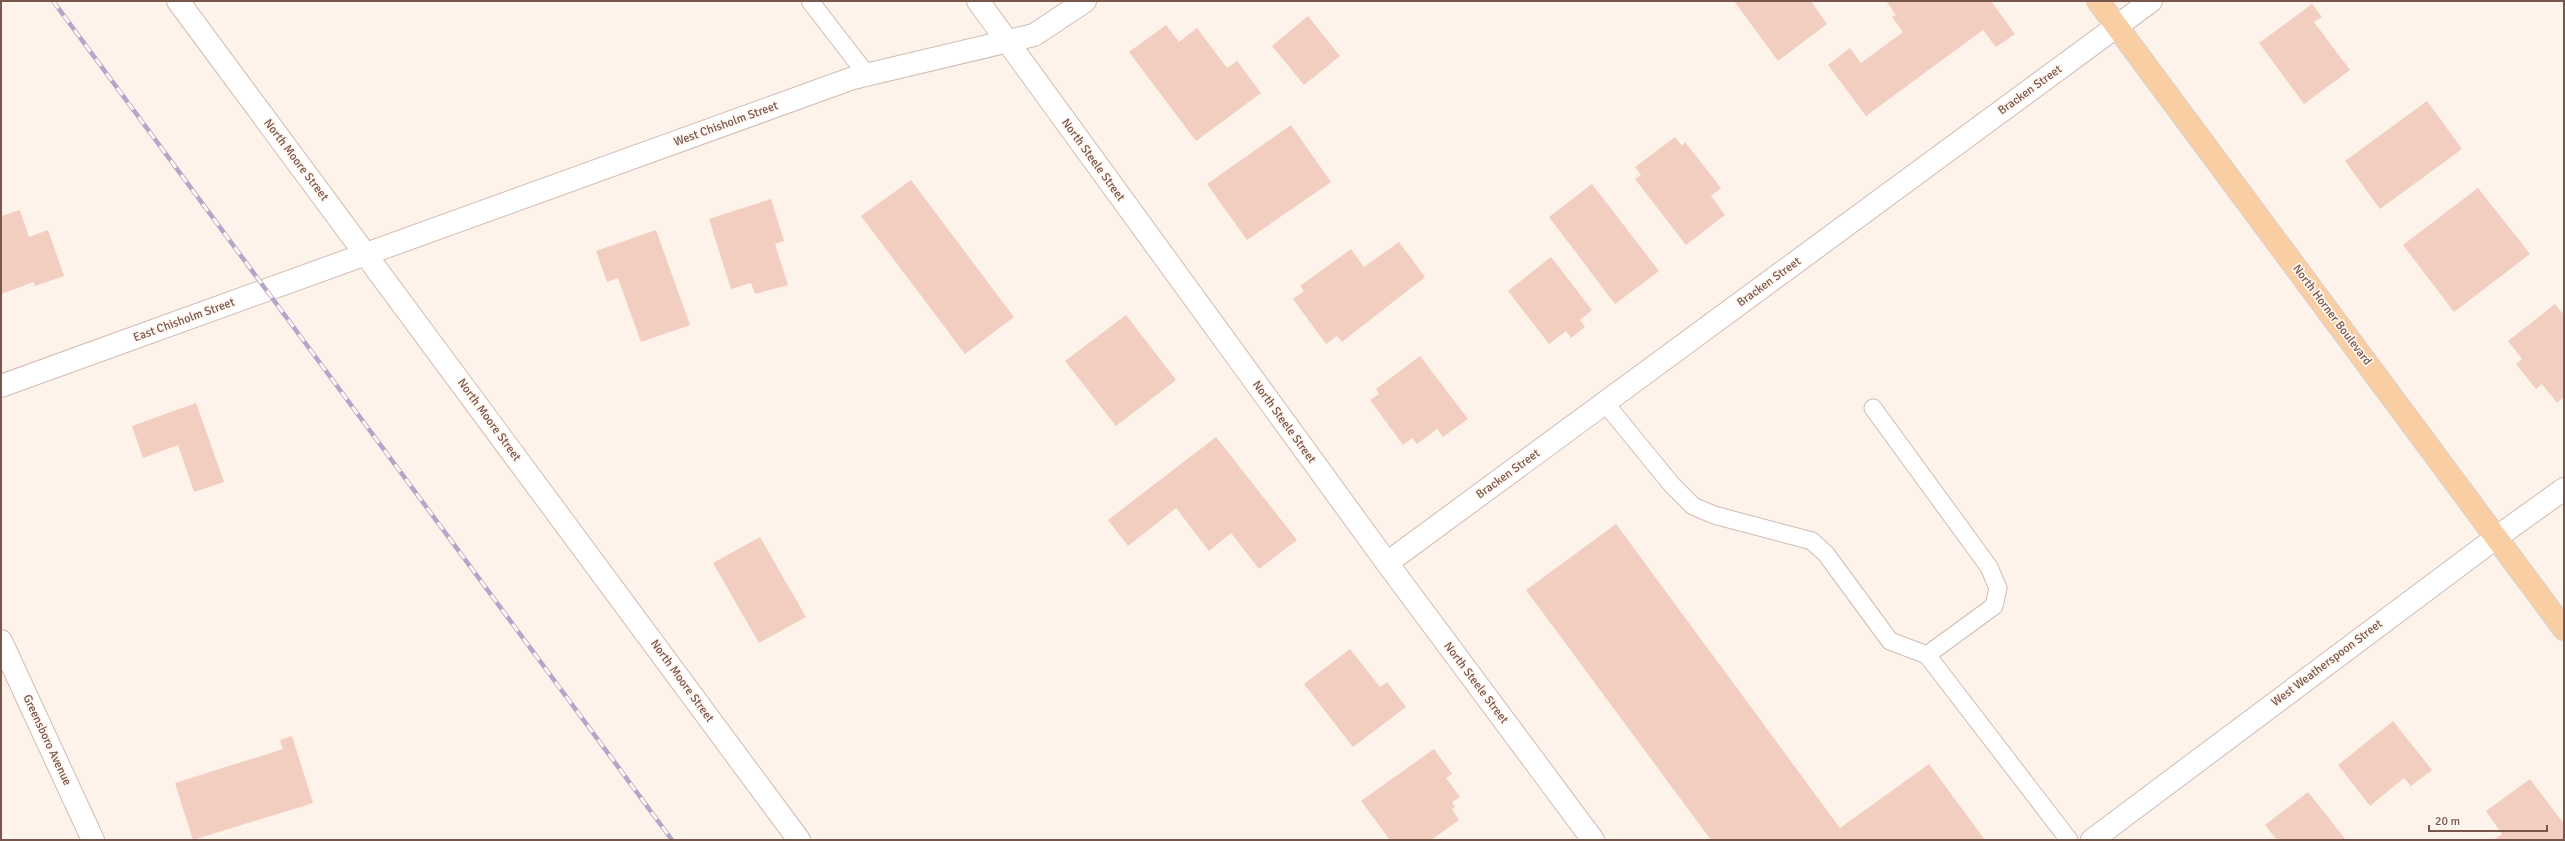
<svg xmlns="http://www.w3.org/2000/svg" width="2565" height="841" font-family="Signika,sans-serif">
<rect width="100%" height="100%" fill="#fdf3ea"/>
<g fill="#f2cec1">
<path d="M 1734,1 L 1811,1 L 1827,24 L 1778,61 Z"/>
<path d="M 1886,1 L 1991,1 L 2015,34 L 1996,47 L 1983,30 L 1866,116 L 1828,65 L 1850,48 L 1861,63 L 1903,32 L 1892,17 L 1896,15 Z"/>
<path d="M 2312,4 L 2322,17 L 2314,22 L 2350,70 L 2304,104 L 2259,43 Z"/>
<path d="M 1308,16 L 1340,56 L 1304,85 L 1272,46 Z"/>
<path d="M 1166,25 L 1179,42 L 1197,28 L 1227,68 L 1237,61 L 1261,93 L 1196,141 L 1129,52 Z"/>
<path d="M 2427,101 L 2462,149 L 2380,209 L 2345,161 Z"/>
<path d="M 1291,125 L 1331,182 L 1247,240 L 1207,184 Z"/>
<path d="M 1675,137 L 1682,146 L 1685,142 L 1721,188 L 1711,196 L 1725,215 L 1686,245 L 1635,179 L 1641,175 L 1635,167 Z"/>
<path d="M 911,180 L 1014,317 L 965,354 L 861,216 Z"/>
<path d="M 1592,184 L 1659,271 L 1615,304 L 1549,217 Z"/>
<path d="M 2478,188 L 2530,254 L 2454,312 L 2403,245 Z"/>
<path d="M 771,199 L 784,241 L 775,244 L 788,285 L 755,294 L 751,283 L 731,289 L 709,219 Z"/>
<path d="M 20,210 L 29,237 L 48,230 L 64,276 L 35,286 L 34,282 L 1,294 L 1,216 Z"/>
<path d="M 656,230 L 690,325 L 641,342 L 618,278 L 607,282 L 596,251 Z"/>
<path d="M 1399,242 L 1425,277 L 1342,342 L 1337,336 L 1326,344 L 1293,299 L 1304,291 L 1300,286 L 1351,249 L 1364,267 Z"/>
<path d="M 1551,257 L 1592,310 L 1580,320 L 1585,327 L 1571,338 L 1566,331 L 1549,344 L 1508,291 Z"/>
<path d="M 2555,304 L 2564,315 L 2564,397 L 2557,403 L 2542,384 L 2536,389 L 2516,364 L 2522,359 L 2508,341 Z"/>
<path d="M 1126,315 L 1176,380 L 1116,426 L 1065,361 Z"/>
<path d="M 1420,356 L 1468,419 L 1443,437 L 1437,429 L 1417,444 L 1412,438 L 1403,445 L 1370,400 L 1379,394 L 1376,389 Z"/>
<path d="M 196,403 L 224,482 L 194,492 L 178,445 L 143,458 L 132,426 Z"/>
<path d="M 1216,437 L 1297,540 L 1259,569 L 1231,533 L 1209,551 L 1176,508 L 1128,546 L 1108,520 Z"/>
<path d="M 1616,524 L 1840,828 L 1929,764 L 1985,840 L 1711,840 L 1526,590 Z"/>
<path d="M 760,537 L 806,617 L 759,643 L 713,563 Z"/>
<path d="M 1350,649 L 1380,687 L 1387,682 L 1406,707 L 1353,747 L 1304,684 Z"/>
<path d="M 2393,721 L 2432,770 L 2411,786 L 2404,778 L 2370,806 L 2338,765 Z"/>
<path d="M 292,736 L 313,803 L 193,840 L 175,783 L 283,749 L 280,740 Z"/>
<path d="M 1434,749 L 1452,774 L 1446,778 L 1460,797 L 1452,802 L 1455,807 L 1452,809 L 1459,820 L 1431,840 L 1390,840 L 1361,801 Z"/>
<path d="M 2530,779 L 2564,824 L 2564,840 L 2493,840 L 2502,834 L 2486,811 Z"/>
<path d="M 2308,792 L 2346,840 L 2277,840 L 2265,825 Z"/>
</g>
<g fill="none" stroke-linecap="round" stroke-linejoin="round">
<defs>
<g id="service">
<path d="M 810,1 L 867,75"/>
<path d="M 1605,403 L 1672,485 L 1693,506 L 1714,515 L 1812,541 L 1826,554 L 1890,641 L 1927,655 L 1994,606 L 1998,588 L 1989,567 L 1873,408"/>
<path d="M 1927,655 L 2069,840"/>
</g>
<g id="minor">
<path d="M 178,1 L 799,840"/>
<path d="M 978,1 L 1387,563 L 1593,840"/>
<path d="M 1,386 L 853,78 L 1034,35 L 1085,1"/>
<path d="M 1387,563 L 2151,1"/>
<path d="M 1,641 L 93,840"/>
</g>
<path id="tertiary" d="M 2092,840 L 2497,537 L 2564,489"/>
<path id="primary" d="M 2098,1 L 2564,629"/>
</defs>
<use href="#service" stroke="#d2bbb1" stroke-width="19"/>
<use href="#minor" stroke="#d2bbb1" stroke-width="24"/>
<use href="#tertiary" stroke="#d2bbb1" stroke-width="24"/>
<use href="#primary" stroke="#d9d0cd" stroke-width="24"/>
<use href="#service" stroke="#fff" stroke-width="17"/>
<use href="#minor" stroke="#fff" stroke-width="22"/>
<use href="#tertiary" stroke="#fff" stroke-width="22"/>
<use href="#primary" stroke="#facea3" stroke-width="22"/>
<defs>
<path id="rail" d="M 53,1 L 672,840"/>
</defs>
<use href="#rail" stroke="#b4a6c8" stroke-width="4.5"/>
<use href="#rail" stroke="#fff7f0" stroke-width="3" stroke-dasharray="9" stroke-linecap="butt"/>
</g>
<g text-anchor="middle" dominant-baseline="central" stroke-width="3.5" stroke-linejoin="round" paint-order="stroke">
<g font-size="12" fill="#78564c" stroke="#fff7f0">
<text transform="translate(2030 90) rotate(-36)">Bracken Street</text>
<text transform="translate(726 124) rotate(-20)">West Chisholm Street</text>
<text transform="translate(296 160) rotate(53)">North Moore Street</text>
<text transform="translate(1093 160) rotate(54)">North Steele Street</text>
<text transform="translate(1769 282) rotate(-36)">Bracken Street</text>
<text transform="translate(2332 315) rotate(53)">North Horner Boulevard</text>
<text transform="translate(184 320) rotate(-20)">East Chisholm Street</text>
<text transform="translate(489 420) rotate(54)">North Moore Street</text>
<text transform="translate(1284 422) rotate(54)">North Steele Street</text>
<text transform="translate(1508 474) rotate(-36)">Bracken Street</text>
<text transform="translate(2327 663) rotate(-37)">West Weatherspoon Street</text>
<text transform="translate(682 681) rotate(54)">North Moore Street</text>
<text transform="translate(1476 683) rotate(53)">North Steele Street</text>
<text transform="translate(47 740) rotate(65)">Greensboro Avenue</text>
</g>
</g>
<rect width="2565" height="841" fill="none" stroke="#78564c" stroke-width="4"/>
<path d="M2429 825v6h118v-6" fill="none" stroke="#78564c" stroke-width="2"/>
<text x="2435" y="825" font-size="12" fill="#78564c" stroke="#fff7f0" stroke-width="3" paint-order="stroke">20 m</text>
</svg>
